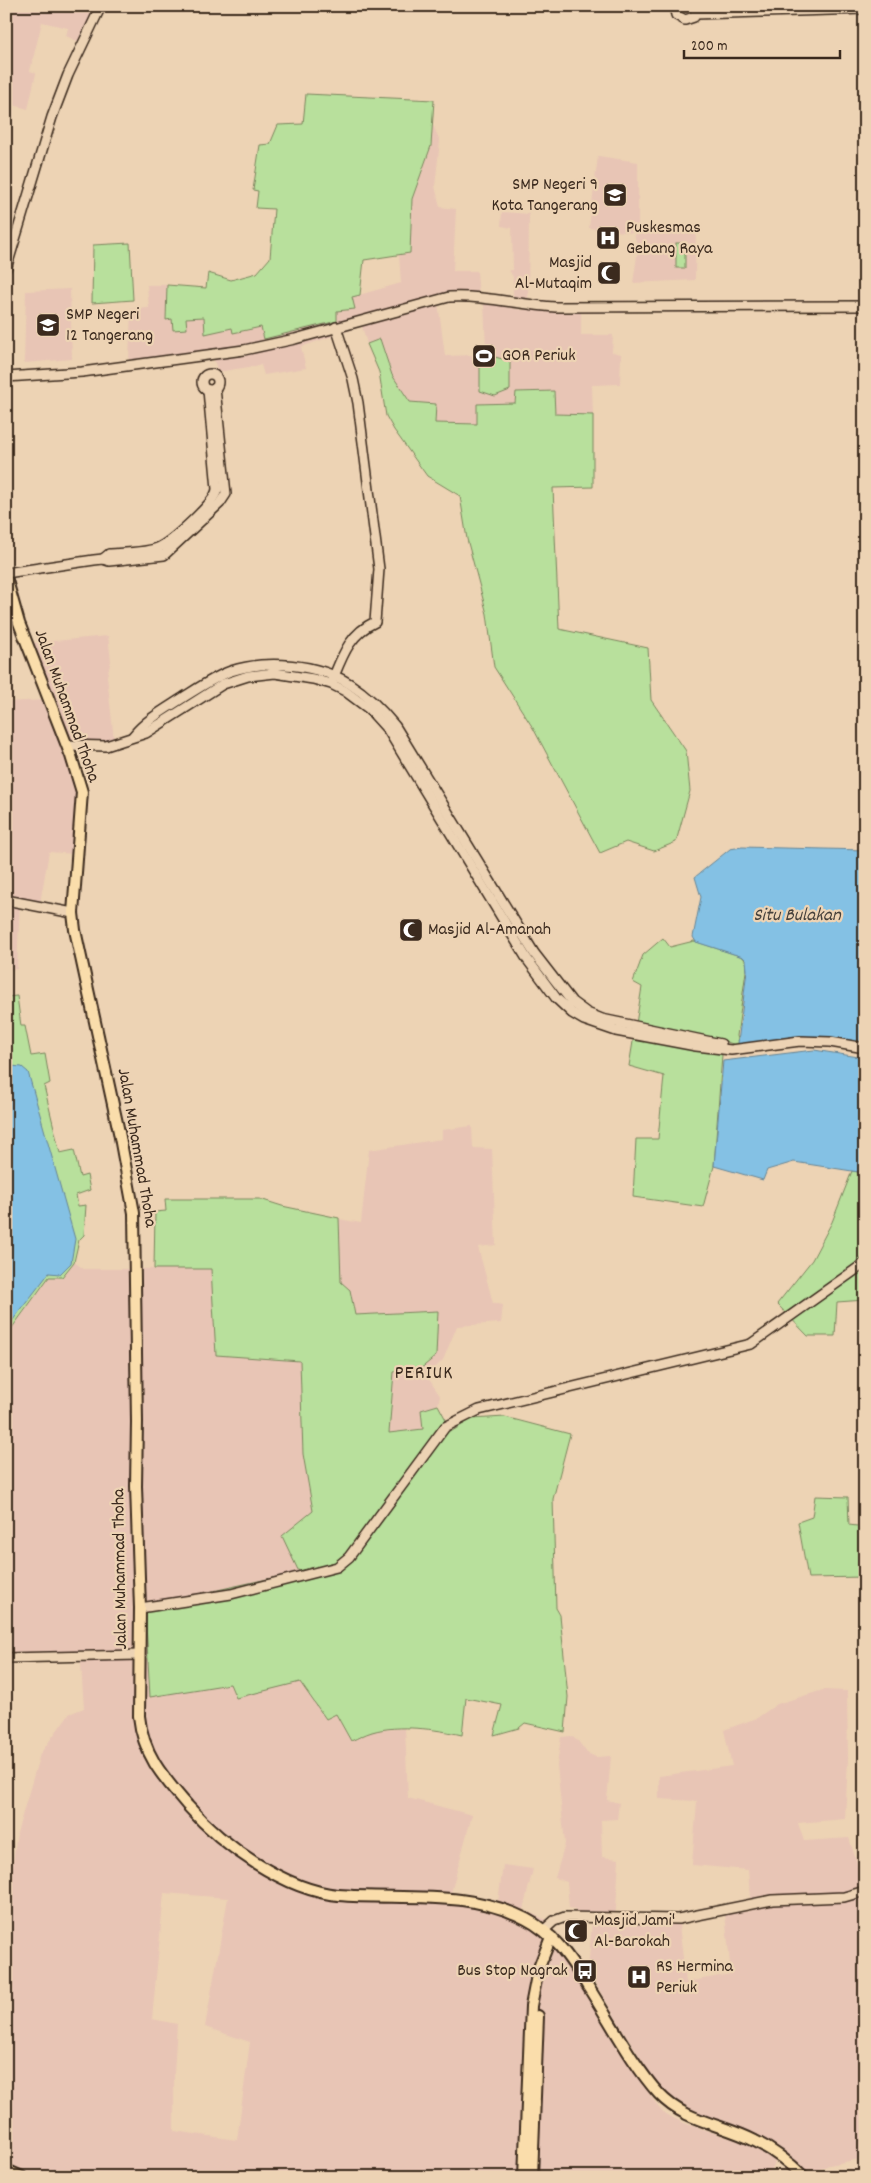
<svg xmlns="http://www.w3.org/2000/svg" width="871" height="2183" font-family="Dekko,sans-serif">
<rect width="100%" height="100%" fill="#edd3b4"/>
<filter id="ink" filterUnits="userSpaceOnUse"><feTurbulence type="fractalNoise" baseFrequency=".02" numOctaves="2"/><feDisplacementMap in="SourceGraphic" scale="10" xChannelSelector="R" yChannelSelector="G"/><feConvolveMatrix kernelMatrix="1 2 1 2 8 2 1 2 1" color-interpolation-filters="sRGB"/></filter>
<g filter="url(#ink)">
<g fill="#e8c5b5" fill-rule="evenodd">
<path d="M 7,6 L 105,6 L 86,45 L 66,36 L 68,28 L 42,22 L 30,71 L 36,73 L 28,109 L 6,103 Z"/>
<path d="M 433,125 L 440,141 L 435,186 L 440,207 L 456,209 L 453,271 L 477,271 L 479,297 L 438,302 L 445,356 L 475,355 L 486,349 L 484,302 L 521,310 L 581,309 L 581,335 L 613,335 L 612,352 L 621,354 L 620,384 L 592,385 L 593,415 L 555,414 L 554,391 L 516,392 L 515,403 L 477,404 L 478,424 L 435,423 L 410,402 L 392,375 L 380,340 L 367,344 L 362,326 L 301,347 L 306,368 L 264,375 L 261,365 L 218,372 L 210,349 L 129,360 L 131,309 L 149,308 L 147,285 L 167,285 L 166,320 L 204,317 L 232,328 L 234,333 L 261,327 L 264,338 L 337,311 L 352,297 L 401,283 L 399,255 L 410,253 L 412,199 L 431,146 Z"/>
<path d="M 598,156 L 638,162 L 638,228 L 696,227 L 695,280 L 633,283 L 638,249 L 634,233 L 589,228 Z"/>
<path d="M 502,212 L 529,214 L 528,305 L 513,303 L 513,277 L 509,270 L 513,270 L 512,228 L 501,226 Z"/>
<path d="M 70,289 L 72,359 L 24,363 L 26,291 Z"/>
<path d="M 108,636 L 111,661 L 107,676 L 114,740 L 60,740 L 75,785 L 79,812 L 74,854 L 49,852 L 40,903 L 20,900 L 17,969 L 6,970 L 6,702 L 45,700 L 22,644 Z"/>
<path d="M 472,1126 L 473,1148 L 492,1149 L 496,1245 L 478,1247 L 493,1303 L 503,1305 L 501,1323 L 457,1326 L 443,1360 L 427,1376 L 440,1396 L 438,1405 L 421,1410 L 423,1429 L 389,1433 L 394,1371 L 419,1370 L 438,1311 L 355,1315 L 350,1290 L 341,1282 L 339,1219 L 361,1223 L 369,1150 L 442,1139 L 442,1130 Z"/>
<path d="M 74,1262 L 84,1269 L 211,1269 L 216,1355 L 300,1361 L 303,1454 L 313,1511 L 300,1572 L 145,1606 L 230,1684 L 236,1698 L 300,1682 L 326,1719 L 336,1714 L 351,1741 L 373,1731 L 405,1728 L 408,1798 L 472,1815 L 451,1893 L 498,1902 L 503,1865 L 533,1869 L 523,1910 L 547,1920 L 544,1942 L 565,1959 L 654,2101 L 665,2114 L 684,2123 L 759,2148 L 777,2159 L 766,2177 L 41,2177 L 6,2163 L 6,1876 L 11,1876 L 17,1833 L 40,1754 L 69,1714 L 84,1708 L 80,1651 L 6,1652 L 6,1336 L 49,1277 L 62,1277 ZM 164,1893 L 228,1898 L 205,2027 L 250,2042 L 237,2140 L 174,2131 L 174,2074 L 177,2024 L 152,2019 Z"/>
<path d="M 823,1690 L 847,1691 L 848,1760 L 845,1819 L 798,1823 L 804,1841 L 849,1838 L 865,1888 L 865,2158 L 829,2165 L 810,2173 L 764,2138 L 691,2110 L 669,2096 L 652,2076 L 623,2030 L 588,1971 L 592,1922 L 576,1920 L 575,1909 L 569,1908 L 567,1882 L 555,1878 L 565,1844 L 557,1765 L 561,1737 L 571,1736 L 578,1741 L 587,1753 L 596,1757 L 611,1756 L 607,1800 L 619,1803 L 617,1819 L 601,1820 L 602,1857 L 619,1859 L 615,1924 L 679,1925 L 686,1982 L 731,1974 L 725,1914 L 751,1911 L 748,1870 L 692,1865 L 697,1801 L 659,1799 L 659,1776 L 732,1766 L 724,1730 L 757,1718 L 777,1704 Z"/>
</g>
<g fill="#b8e09c" stroke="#7a855d">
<path d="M 306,94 L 434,100 L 431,146 L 412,199 L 410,253 L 364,260 L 360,295 L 352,297 L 355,309 L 337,311 L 337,321 L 264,339 L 261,327 L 233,333 L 232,328 L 205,334 L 204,317 L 186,318 L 187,329 L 173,330 L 172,319 L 166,320 L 167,285 L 206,288 L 208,273 L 231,280 L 257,273 L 270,258 L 274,209 L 256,208 L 258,191 L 253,190 L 260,145 L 270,144 L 278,125 L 303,124 Z"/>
<path d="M 130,243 L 133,300 L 92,303 L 93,245 Z"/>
<rect x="676" y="243" width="9" height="25"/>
<path d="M 380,339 L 392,375 L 410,402 L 436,404 L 435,423 L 477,424 L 477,404 L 515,403 L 516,392 L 554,391 L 555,414 L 593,415 L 593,487 L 553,488 L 559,629 L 648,648 L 651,700 L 686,751 L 690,791 L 676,842 L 654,851 L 626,842 L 600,853 L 533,728 L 494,667 L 487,614 L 467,539 L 460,496 L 427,476 L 394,430 L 386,416 L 379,372 L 367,344 Z"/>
<path d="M 495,357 L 510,361 L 510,390 L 495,396 L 480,391 L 480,362 Z"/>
<path d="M 663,938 L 670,947 L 694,941 L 743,957 L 747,964 L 737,1036 L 740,1046 L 723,1041 L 714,1166 L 703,1207 L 633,1197 L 636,1139 L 658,1139 L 664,1076 L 629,1066 L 642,987 L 633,982 L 643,955 Z"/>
<path d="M 17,996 L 21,1026 L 25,1026 L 31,1056 L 45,1054 L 50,1083 L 44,1086 L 60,1153 L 74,1150 L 80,1177 L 87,1175 L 90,1190 L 76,1195 L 78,1206 L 86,1205 L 84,1235 L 79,1240 L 74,1262 L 62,1277 L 49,1277 L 6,1336 L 6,997 Z"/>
<path d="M 852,1171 L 865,1173 L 865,1300 L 837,1302 L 835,1336 L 808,1336 L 777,1304 L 812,1260 L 832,1222 Z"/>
<path d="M 165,1199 L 260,1199 L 282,1206 L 339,1218 L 341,1282 L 350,1290 L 355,1315 L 438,1311 L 436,1356 L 419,1370 L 394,1372 L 389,1433 L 423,1429 L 421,1410 L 438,1405 L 452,1431 L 472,1419 L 505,1417 L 570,1434 L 553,1499 L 556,1608 L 560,1615 L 568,1697 L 565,1732 L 525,1723 L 519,1728 L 494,1735 L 502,1705 L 466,1698 L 462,1735 C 435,1729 399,1724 372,1732 C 365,1734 358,1738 351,1741 L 336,1714 L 326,1719 L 300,1682 L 236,1698 L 230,1684 L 150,1697 L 145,1606 L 299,1572 L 282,1536 L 313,1511 L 303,1454 L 300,1361 L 216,1355 L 211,1269 L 154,1269 L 155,1212 L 166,1211 Z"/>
<path d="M 815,1496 L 848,1497 L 849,1525 L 865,1527 L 865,1577 L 808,1578 L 798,1522 L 812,1517 Z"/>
</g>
<g fill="#84c1e4" stroke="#678595">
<path d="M 742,847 L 865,850 L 865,1044 L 804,1036 L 740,1046 L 738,1043 L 747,970 L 746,960 L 743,957 L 696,942 L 693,937 L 701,897 L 695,877 L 730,849 Z"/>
<path d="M 814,1050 L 865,1058 L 865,1173 L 794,1162 L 767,1170 L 763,1180 L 714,1166 L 723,1061 Z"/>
<path d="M 11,1066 L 22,1067 L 28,1072 L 75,1239 L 71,1263 L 60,1274 L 49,1273 L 6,1329 L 6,1081 L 8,1069 Z"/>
</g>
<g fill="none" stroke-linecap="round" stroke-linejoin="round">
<path stroke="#678595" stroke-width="1" d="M 711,9 L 792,6"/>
<defs>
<g id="secondary">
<path d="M 674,6 L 676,15 L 685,20 L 694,17 L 697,6"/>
<path d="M 696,14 L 865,9"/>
<path d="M 6,269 L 52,117 L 68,75 L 101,6"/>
<circle cx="210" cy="382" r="8"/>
<path d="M 6,377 L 82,372 L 244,350 L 295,339 L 449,297 C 485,295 520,305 555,307 L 865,306"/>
<path d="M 103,559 L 109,554 C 122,553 149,553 160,547 C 173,540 216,502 217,489 L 208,390"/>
<path d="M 6,573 L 94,560 L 103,559 L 109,561 L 164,555 L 220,503 L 226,494 L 215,388"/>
<path d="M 332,681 C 342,657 349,634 375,622 L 379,569 L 358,403 L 353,379 L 336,327"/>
<path d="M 133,736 C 146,720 164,710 181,699 C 197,689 214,677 231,671 C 267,659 318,664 350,684 C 367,695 382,710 395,726 L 534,953 L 572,1002 L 587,1013 L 602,1019 L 721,1044"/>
<path d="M 67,745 L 106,746 L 146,733 L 223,684 L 248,676 L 275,673 L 313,679 L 331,684 L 345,691 L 369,709 L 388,730 L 527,959 L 556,998 L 572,1013 L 584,1020 L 616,1031 L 696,1046 L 731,1050 L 800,1041 L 830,1042 L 865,1048"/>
<path d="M 6,900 L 73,913"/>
<path d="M 140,1608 L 231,1594 L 337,1567 L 349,1557 L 445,1427 L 479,1410 L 751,1344 L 865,1263"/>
<path d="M 6,1658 L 139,1655"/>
<path d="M 544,1930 L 554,1921 L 565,1917 L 678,1919 L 772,1900 L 844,1897 L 865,1891"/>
</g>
<g id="primary">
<path d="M 6,577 L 19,623 L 71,756 L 82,792 L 73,913 L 75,930 L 119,1132 L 134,1213 L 137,1422 L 136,1486 L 140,1608 L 139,1716 C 143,1755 163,1777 188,1806 C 222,1845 285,1890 338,1895 C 400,1900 468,1889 526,1919 C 554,1933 571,1960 587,1985 C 609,2019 632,2064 659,2094 C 685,2122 723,2124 755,2141 C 773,2150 790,2163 804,2177"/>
<path d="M 6,2170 L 22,2177"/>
<path d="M 524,2177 L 531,2006 L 538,1970 L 551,1937"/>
<path d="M 532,2177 L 538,2016"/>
</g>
</defs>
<use href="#secondary" stroke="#3b2a1e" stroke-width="12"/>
<use href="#primary" stroke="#3b2a1e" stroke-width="14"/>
<use href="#secondary" stroke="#edd3b4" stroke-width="9"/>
<use href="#primary" stroke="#faddab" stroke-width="10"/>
</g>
</g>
<defs>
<symbol id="school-square" viewBox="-11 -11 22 22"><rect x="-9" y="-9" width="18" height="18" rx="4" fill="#3b2a1e" stroke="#edd3b4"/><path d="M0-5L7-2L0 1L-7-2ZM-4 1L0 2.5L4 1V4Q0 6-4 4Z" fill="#fff"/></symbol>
<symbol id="hospital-square" viewBox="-11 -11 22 22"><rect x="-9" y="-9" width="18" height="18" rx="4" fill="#3b2a1e" stroke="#edd3b4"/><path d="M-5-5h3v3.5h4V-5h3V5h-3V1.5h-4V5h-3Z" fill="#fff"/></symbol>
<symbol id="mosque-square" viewBox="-11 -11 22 22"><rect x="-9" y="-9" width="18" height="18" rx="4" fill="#3b2a1e" stroke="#edd3b4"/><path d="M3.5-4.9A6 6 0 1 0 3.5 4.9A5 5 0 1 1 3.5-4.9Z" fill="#fff"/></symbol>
<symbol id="stadium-square" viewBox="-11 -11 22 22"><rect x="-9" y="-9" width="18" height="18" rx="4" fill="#3b2a1e" stroke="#edd3b4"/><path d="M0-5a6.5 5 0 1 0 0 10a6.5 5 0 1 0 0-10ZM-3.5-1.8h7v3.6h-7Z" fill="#fff"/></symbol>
<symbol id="bus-square" viewBox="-11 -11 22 22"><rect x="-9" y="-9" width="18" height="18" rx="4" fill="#3b2a1e" stroke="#edd3b4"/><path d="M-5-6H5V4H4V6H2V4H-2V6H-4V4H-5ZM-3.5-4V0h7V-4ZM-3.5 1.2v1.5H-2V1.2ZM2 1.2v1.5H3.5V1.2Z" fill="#fff"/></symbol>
</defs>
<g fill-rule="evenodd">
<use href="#school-square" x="601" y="181" width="28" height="28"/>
<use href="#hospital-square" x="594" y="224" width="28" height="28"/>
<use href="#mosque-square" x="595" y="259" width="28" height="28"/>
<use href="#school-square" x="34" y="311" width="28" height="28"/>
<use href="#stadium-square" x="470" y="342" width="28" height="28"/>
<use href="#mosque-square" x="397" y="916" width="28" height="28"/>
<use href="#mosque-square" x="562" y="1917" width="28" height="28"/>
<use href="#bus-square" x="571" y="1957" width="28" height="28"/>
<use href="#hospital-square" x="625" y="1963" width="28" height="28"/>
</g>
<g text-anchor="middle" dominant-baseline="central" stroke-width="4.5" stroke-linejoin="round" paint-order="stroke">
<g font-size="18" fill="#3b2a1e" stroke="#edd3b4" text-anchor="start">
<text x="598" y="185" text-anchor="end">SMP Negeri 9<tspan x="598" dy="21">Kota Tangerang</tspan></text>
<text x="626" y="228">Puskesmas<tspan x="626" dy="21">Gebang Raya</tspan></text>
<text x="592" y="263" text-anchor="end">Masjid<tspan x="592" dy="21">Al-Mutaqim</tspan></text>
<text x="66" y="315">SMP Negeri<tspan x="66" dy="21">12 Tangerang</tspan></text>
<text x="502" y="356">GOR Periuk</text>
<text x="428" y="930">Masjid Al-Amanah</text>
<text x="594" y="1921">Masjid Jami'<tspan x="594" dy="21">Al-Barokah</tspan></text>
<text x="656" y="1967">RS Hermina<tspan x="656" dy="21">Periuk</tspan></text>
<text x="568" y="1971" text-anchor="end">Bus Stop Nagrak</text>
</g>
<g font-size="18" fill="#3b2a1e" stroke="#edd3b4">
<text transform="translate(66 706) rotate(70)">Jalan Muhammad Thoha</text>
<text transform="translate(136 1148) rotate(80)">Jalan Muhammad Thoha</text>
<text transform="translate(121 1569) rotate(-91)">Jalan Muhammad Thoha</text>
</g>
<g font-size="19" font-style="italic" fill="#46413c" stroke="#edd3b4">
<text x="797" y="916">Situ Bulakan</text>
</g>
<g font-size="20" letter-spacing="1" fill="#3b2a1e" stroke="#edd3b4">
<text x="424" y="1374">PERIUK</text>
</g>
</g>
<rect width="871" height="2183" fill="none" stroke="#edd3b4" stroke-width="25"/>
<rect x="12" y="12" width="846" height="2158" fill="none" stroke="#3b2a1e" stroke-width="2" filter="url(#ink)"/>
<path d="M684 50v8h156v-8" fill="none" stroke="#3b2a1e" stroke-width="2.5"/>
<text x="691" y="50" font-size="15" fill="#3b2a1e" stroke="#edd3b4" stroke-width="4" paint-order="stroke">200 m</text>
</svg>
